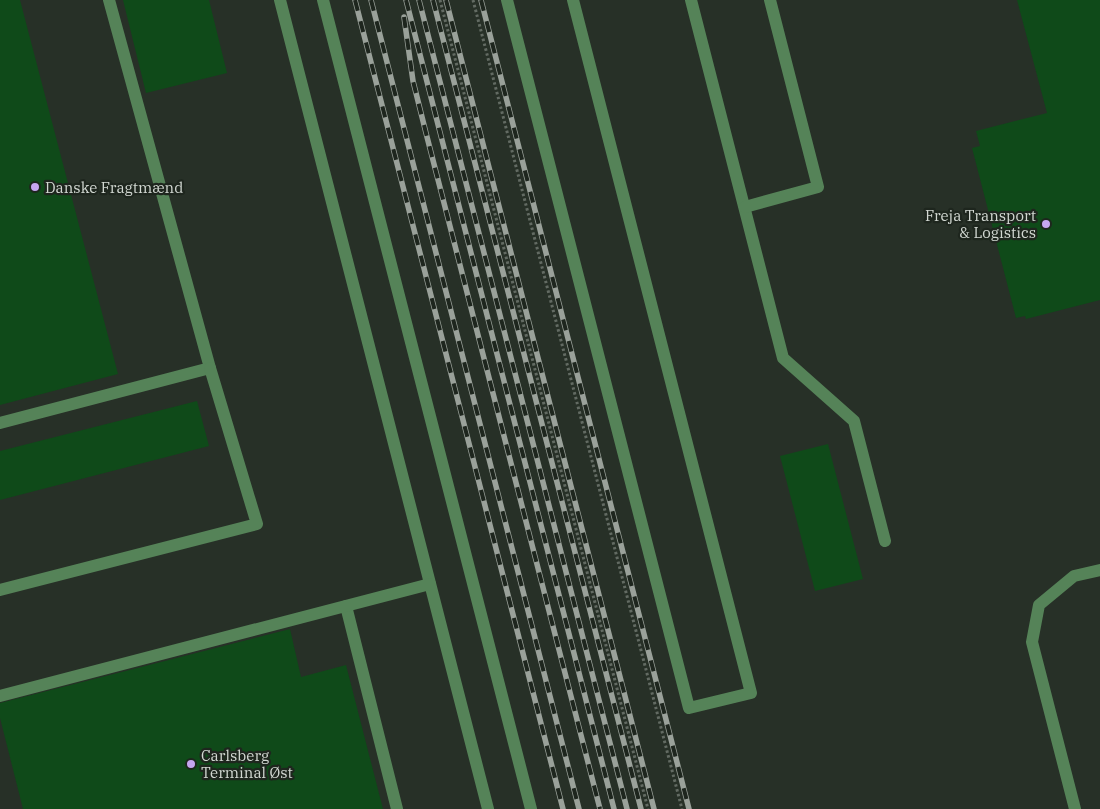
<svg xmlns="http://www.w3.org/2000/svg" width="1100" height="809" font-family="'IBM Plex Serif',serif">
<rect width="100%" height="100%" fill="#273027"/>
<g fill="#0f4a19">
<path d="M 0,0 L 20,0 L 118,374 L 0,405 Z"/>
<path d="M 123,0 L 209,0 L 227,73 L 146,93 Z"/>
<path d="M 1017,0 L 1100,0 L 1100,300 L 1026,319 L 1025,316 L 1016,318 L 972,148 L 980,146 L 976,131 L 1047,113 Z"/>
<path d="M 197,401 L 209,446 L 0,500 L 0,451 Z"/>
<path d="M 828,444 L 863,579 L 815,591 L 780,456 Z"/>
<path d="M 290,629 L 301,677 L 346,665 L 383,809 L 23,809 L 0,718 L 0,703 Z"/>
</g>
<g fill="none" stroke-linecap="round" stroke-linejoin="round">
<g stroke="#636b63" stroke-width="3" stroke-dasharray="2.5 2.5" stroke-linecap="butt">
<path d="M 440,0 L 648,809"/>
<path d="M 473,0 L 682,809"/>
</g>
<g stroke="#558358" stroke-width="12">
<path d="M 280,0 L 488,809"/>
<path d="M 323,0 L 531,809"/>
<path d="M 507,0 L 689,708 L 751,693 L 573,0"/>
<path d="M 691,0 L 783,358 L 854,421 L 885,541"/>
<path d="M 745,207 L 818,187 L 770,0"/>
<path d="M 0,423 L 210,368 L 109,0"/>
<path d="M 0,590 L 257,524 L 210,368"/>
<path d="M 346,606 L 397,809"/>
<path d="M 0,696 L 430,584"/>
<path d="M 1075,809 L 1032,642 L 1039,605 L 1074,576 L 1100,570"/>
</g>
<defs>
<g id="rail">
<path d="M 355,0 L 563,809"/>
<path d="M 371,0 L 579,809"/>
<path d="M 406,0 L 614,809"/>
<path d="M 419,0 L 627,809"/>
<path d="M 433,0 L 641,809"/>
<path d="M 446,0 L 654,809"/>
<path d="M 481,0 L 689,809"/>
<path d="M 404,17 L 413,81 L 426,133 L 600,809"/>
</g>
</defs>
<use href="#rail" stroke="#9aa19a" stroke-width="5.5"/>
<use href="#rail" stroke="#1e261e" stroke-width="4" stroke-dasharray="11" stroke-linecap="butt"/>
</g>
<g fill="#c6a6f0" stroke="#1e261e" stroke-width="2">
<circle cx="35" cy="187" r="5"/>
<circle cx="1046" cy="224" r="5"/>
<circle cx="191" cy="764" r="5"/>
</g>
<g text-anchor="middle" dominant-baseline="central" stroke-width="4.5" stroke-linejoin="round" paint-order="stroke">
<g font-size="15" fill="#d2d8d2" stroke="#1e261e" text-anchor="start">
<text x="45" y="187">Danske Fragtmænd</text>
<text x="1036" y="215" text-anchor="end">Freja Transport<tspan x="1036" dy="17">&amp; Logistics</tspan></text>
<text x="201" y="755">Carlsberg<tspan x="201" dy="17">Terminal Øst</tspan></text>
</g>
</g>
</svg>
